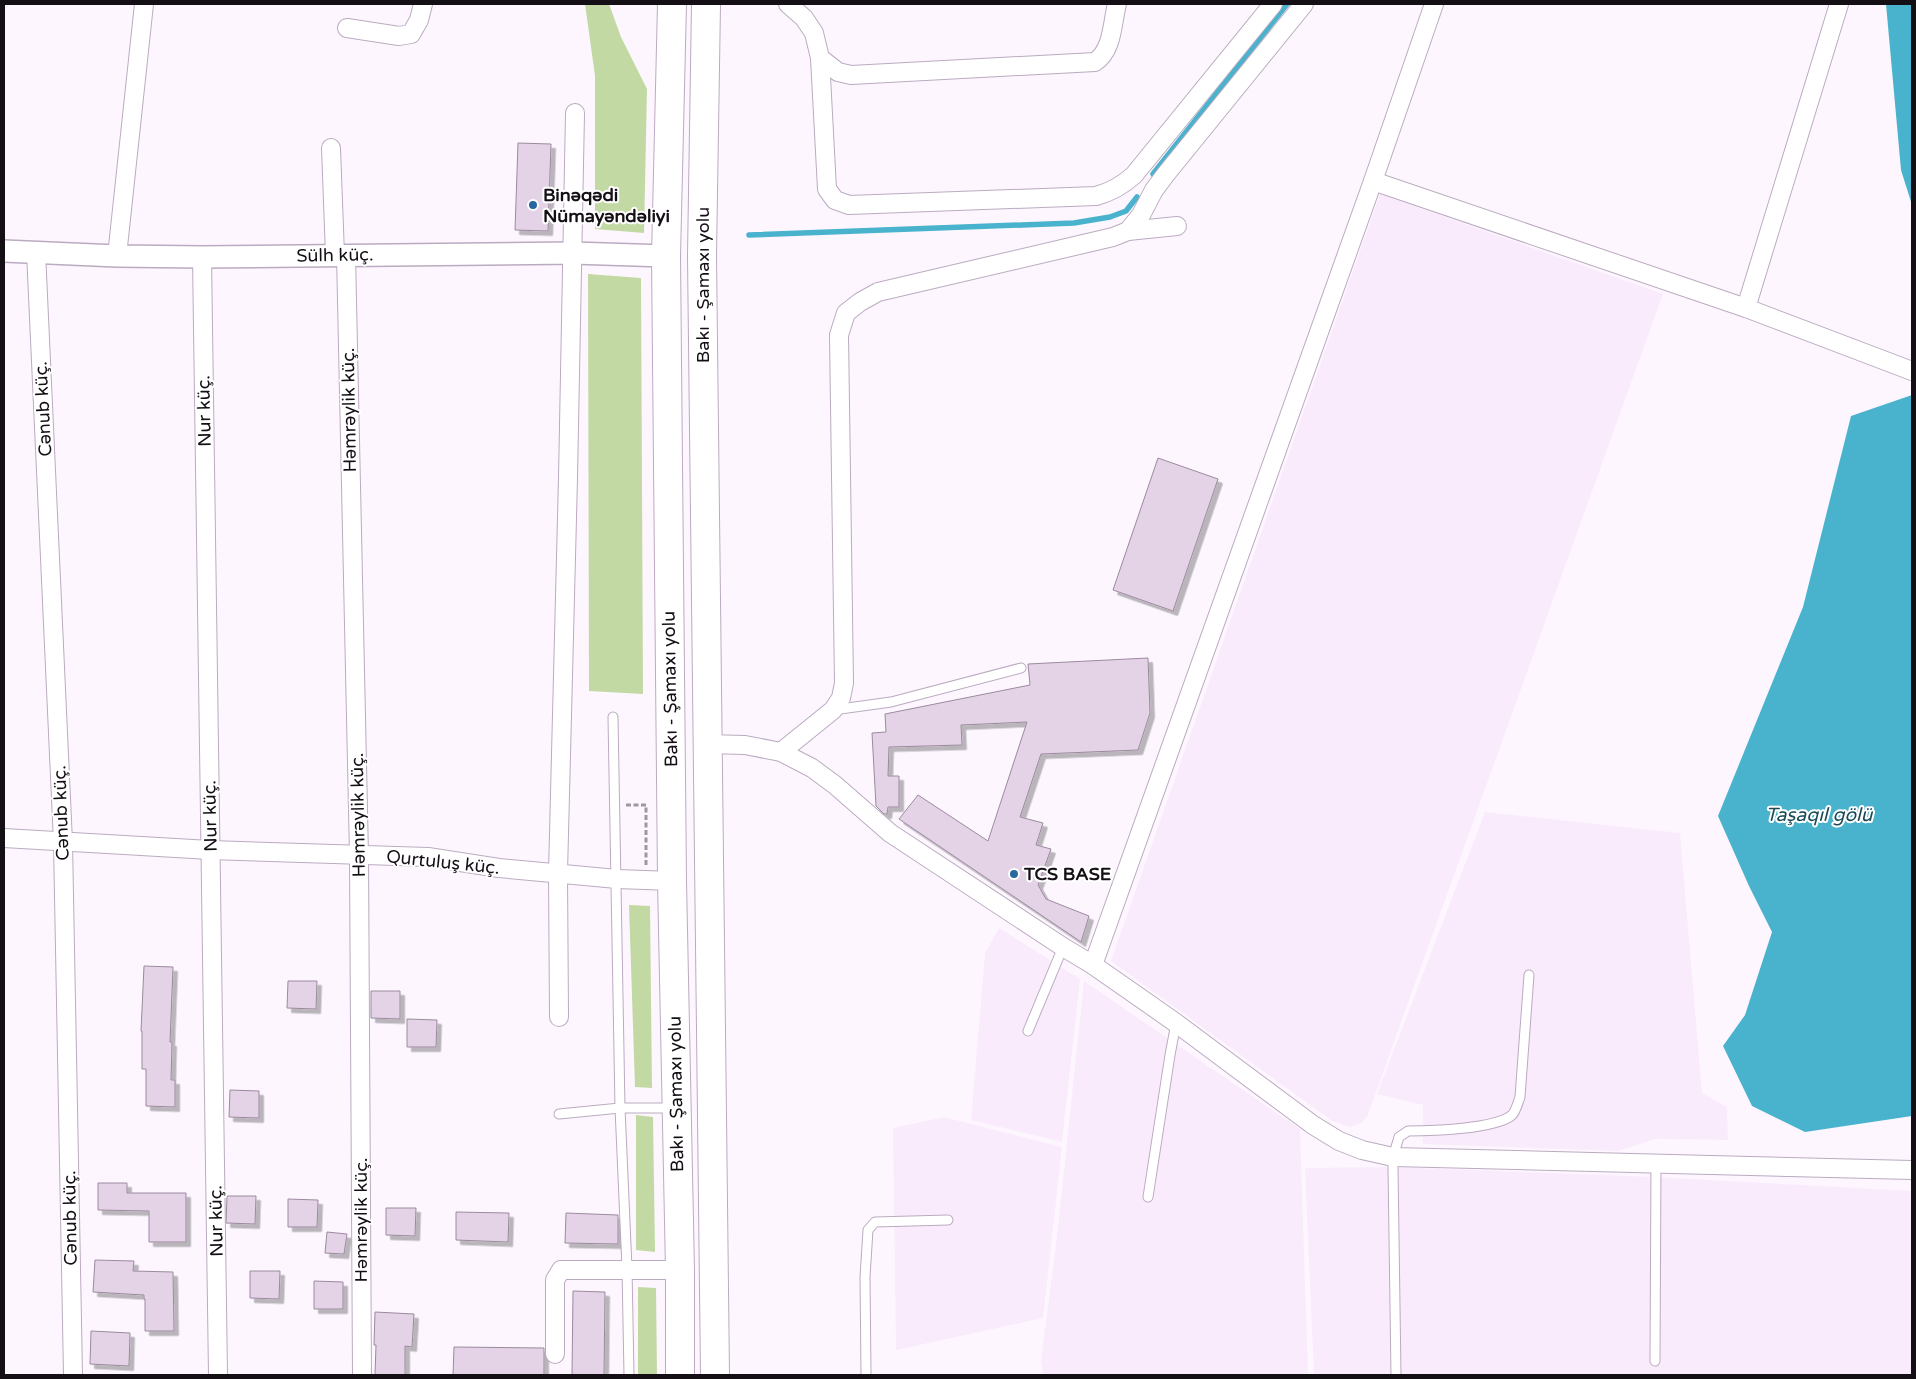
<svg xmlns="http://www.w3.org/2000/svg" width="1916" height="1379" font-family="'Varela Round',sans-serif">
<defs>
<filter id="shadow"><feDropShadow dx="4.5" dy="4.5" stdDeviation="0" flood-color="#0004"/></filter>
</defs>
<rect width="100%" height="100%" fill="#fdf6ff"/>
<g fill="#f9ebfc">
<path d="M 1380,194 L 1663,294 L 1367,1117 L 1361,1123 L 1350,1127 L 1332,1121 L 1111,961 Z"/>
<path d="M 1485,812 L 1680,833 L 1702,1093 L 1727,1107 L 1728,1140 L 1655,1139 L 1618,1151 L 1423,1144 L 1423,1105 L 1377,1094 Z"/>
<path d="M 999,928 L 1080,979 L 1062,1142 L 971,1120 L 985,953 Z"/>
<path d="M 1084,981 L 1300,1129 L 1308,1375 L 1043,1375 L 1041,1360 L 1057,1237 Z"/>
<path d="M 944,1117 L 1062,1147 L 1043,1318 L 896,1350 L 893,1128 Z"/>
<path d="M 1393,1167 L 1655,1177 L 1912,1191 L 1912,1375 L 1314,1375 L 1305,1168 Z"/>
</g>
<g fill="#c3d9a4">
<path d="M 585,4 L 609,4 L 621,37 L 647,89 L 644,233 L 595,229 L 595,76 Z"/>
<path d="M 588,274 L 641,278 L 643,694 L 589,691 Z"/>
<path d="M 629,905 L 650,906 L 652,1088 L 635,1087 Z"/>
<path d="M 636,1115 L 653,1117 L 655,1252 L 636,1250 Z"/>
<path d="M 638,1287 L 656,1288 L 657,1375 L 638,1375 Z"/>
</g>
<g fill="#49b3cd">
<path d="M 1886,4 L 1912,4 L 1912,205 L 1901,170 Z"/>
<path d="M 1912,395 L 1912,1116 L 1805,1132 L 1752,1106 L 1723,1046 L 1745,1015 L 1772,932 L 1749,886 L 1718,816 L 1803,607 L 1851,416 Z"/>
</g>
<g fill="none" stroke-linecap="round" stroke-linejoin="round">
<g stroke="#49b3cd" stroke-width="5.5">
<path d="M 1153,174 L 1287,4"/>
<path d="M 749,235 L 1074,223 L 1110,217 L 1126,211 L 1137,197"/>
</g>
</g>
<g fill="#e4d2e7" stroke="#9b8a9d" filter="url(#shadow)">
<path d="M 518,143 L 551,144 L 548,231 L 515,230 Z"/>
<path d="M 1158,458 L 1218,479 L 1173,611 L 1113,590 Z"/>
<path d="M 1148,658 L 1150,713 L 1138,750 L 1041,754 L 1020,817 L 1043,823 L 1036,845 L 1051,849 L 1038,885 L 1046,899 L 1089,916 L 1081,942 L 899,819 L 918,795 L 988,841 L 1027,722 L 961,725 L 962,745 L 889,747 L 888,776 L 899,776 L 899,807 L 888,807 L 887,814 L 884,814 L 876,806 L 872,733 L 886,732 L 885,714 L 1030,685 L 1028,664 Z"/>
<path d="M 144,966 L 173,967 L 170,1042 L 172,1042 L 171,1080 L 175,1080 L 175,1107 L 146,1106 L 146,1069 L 142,1069 L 142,1031 L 141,1031 Z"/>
<path d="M 288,981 L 317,981 L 316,1009 L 287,1008 Z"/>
<path d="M 371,991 L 400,991 L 400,1019 L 371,1018 Z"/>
<path d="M 407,1019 L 437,1020 L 436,1047 L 407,1047 Z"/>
<path d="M 230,1090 L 259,1091 L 259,1118 L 229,1117 Z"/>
<path d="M 98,1183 L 127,1183 L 127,1193 L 186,1193 L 186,1242 L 149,1242 L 149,1211 L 98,1210 Z"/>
<path d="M 227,1196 L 256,1196 L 255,1224 L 226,1223 Z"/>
<path d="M 288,1199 L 318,1200 L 317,1227 L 288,1227 Z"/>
<path d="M 386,1208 L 416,1208 L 415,1236 L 386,1235 Z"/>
<path d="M 456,1212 L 509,1213 L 508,1242 L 456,1240 Z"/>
<path d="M 566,1213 L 618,1215 L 618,1244 L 565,1243 Z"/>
<path d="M 327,1232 L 347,1234 L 344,1254 L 325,1253 Z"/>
<path d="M 95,1260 L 134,1261 L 133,1271 L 173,1272 L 174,1331 L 145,1331 L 145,1299 L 144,1299 L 144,1295 L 93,1292 Z"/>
<path d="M 250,1271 L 280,1271 L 279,1299 L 250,1298 Z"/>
<path d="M 314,1281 L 343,1282 L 343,1309 L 314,1309 Z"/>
<path d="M 573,1291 L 605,1292 L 604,1375 L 572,1375 Z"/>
<path d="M 375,1312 L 414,1314 L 412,1347 L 405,1346 L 405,1375 L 375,1375 L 376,1345 L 374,1345 Z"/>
<path d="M 91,1331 L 130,1333 L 129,1366 L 90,1364 Z"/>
<path d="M 454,1347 L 544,1348 L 544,1375 L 453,1375 Z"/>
</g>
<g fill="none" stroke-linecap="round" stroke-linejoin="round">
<defs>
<g id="service">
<path d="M 833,710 L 891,702 L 1021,668"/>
<path d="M 613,717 L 620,1108 L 627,1268 L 629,1375"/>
<path d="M 1028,1031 L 1063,947"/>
<path d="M 559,1114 L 620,1108 L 674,1108"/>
<path d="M 1148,1197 L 1170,1055 L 1176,1023"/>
<path d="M 1655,1361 L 1656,1163"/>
<path d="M 866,1375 L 865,1277 L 868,1230 L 875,1222 L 948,1220"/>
<path d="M 1396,1375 L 1393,1167 L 1393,1157 L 1399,1137 L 1408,1131 C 1431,1131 1496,1129 1512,1115 C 1516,1111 1518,1102 1520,1097 L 1529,975"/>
</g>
<g id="minor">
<path d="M 788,4 L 804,18 L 814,33 L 820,58 L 838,72 L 851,75 L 1095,62 C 1113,50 1112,23 1117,4"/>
<path d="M 347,28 L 399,36 L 411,34 L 419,20 L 423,4"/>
<path d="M 820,58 L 827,189 L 835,200 L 849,205 L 1096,196 C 1111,192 1122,186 1134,175 L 1273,4"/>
<path d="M 331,148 L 335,255"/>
<path d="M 1373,181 L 1746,308 L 1912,371"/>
<path d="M 1128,231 L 1177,226"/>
<path d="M 36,252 L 63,842 L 73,1375"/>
<path d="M 346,254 L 359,856 L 362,1375"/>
<path d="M 117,256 L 144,4"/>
<path d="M 202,257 L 218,1375"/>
<path d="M 1746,308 L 1839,4"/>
<path d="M 706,744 L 745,745 L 781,752 L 812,768 L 835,785 L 890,833 L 1063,947 L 1093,965 L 1176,1023 L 1313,1125 L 1339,1141 L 1362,1150 L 1393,1157 L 1912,1170"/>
<path d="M 781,752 L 833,710 L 841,698 L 844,683 L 839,335 L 846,313 L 860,302 L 878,292 L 1113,237 L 1128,231 L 1141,215 L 1154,190 L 1166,174 L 1304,4"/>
<path d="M 4,838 L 210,850 L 428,857 L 499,868 L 617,879 L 672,881"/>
<path d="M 1093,965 L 1373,181 L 1434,4"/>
<path d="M 559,1017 L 558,873 L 568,478 L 575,113"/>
<path d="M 555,1354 L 555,1280 L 561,1270 L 680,1270"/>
</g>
<path id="tertiary" d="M 4,251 L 117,256 L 202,257 L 573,253 L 666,256"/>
<g id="trunk">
<path d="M 672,4 L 666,256 L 672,881 L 680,1270 L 680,1375"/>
<path d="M 706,4 L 702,256 L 715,1375"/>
</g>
</defs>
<use href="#service" stroke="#bbabc0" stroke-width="11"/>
<use href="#minor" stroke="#bbabc0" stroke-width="20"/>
<use href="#tertiary" stroke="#bbabc0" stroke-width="24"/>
<use href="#trunk" stroke="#bbabc0" stroke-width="30"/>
<path stroke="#9e979f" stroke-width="3" stroke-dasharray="5 2.5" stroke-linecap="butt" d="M 626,805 L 646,805 L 646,865"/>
<use href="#service" stroke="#fff" stroke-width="9"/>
<use href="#minor" stroke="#fff" stroke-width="18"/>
<use href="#tertiary" stroke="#fff" stroke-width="21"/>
<use href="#trunk" stroke="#fff" stroke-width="28"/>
</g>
<g fill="#29689f" stroke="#fff" stroke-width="2">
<circle cx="533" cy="205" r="5"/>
<circle cx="1014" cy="874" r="5"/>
</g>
<g text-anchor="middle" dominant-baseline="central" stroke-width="4" stroke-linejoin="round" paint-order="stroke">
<g font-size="18" font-weight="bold" fill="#140e15" stroke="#fff" text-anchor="start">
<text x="543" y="195">Binəqədi<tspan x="543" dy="21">Nümayəndəliyi</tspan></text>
<text x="1024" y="874">TCS BASE</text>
</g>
<g font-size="18" fill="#140e15" stroke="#fff">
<text transform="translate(335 255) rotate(-1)">Sülh küç.</text>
<text transform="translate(703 285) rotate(-90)">Bakı - Şamaxı yolu</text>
<text transform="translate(43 409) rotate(-93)">Cənub küç.</text>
<text transform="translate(349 410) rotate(-91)">Həmrəylik küç.</text>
<text transform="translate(204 411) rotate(-91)">Nur küç.</text>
<text transform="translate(670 689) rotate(-91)">Bakı - Şamaxı yolu</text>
<text transform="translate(61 813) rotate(-92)">Cənub küç.</text>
<text transform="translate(358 815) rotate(-91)">Həmrəylik küç.</text>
<text transform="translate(210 816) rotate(-91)">Nur küç.</text>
<text transform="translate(443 862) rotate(6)">Qurtuluş küç.</text>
<text transform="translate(676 1094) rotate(-91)">Bakı - Şamaxı yolu</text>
<text transform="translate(70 1218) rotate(-91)">Cənub küç.</text>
<text transform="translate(361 1220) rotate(-90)">Həmrəylik küç.</text>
<text transform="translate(216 1221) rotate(-91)">Nur küç.</text>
</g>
<g font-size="19" font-style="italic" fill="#1a4954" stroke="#fff">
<text x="1819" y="815">Taşaqıl gölü</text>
</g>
</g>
<rect width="1916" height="1379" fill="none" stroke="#140e15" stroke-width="10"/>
</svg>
